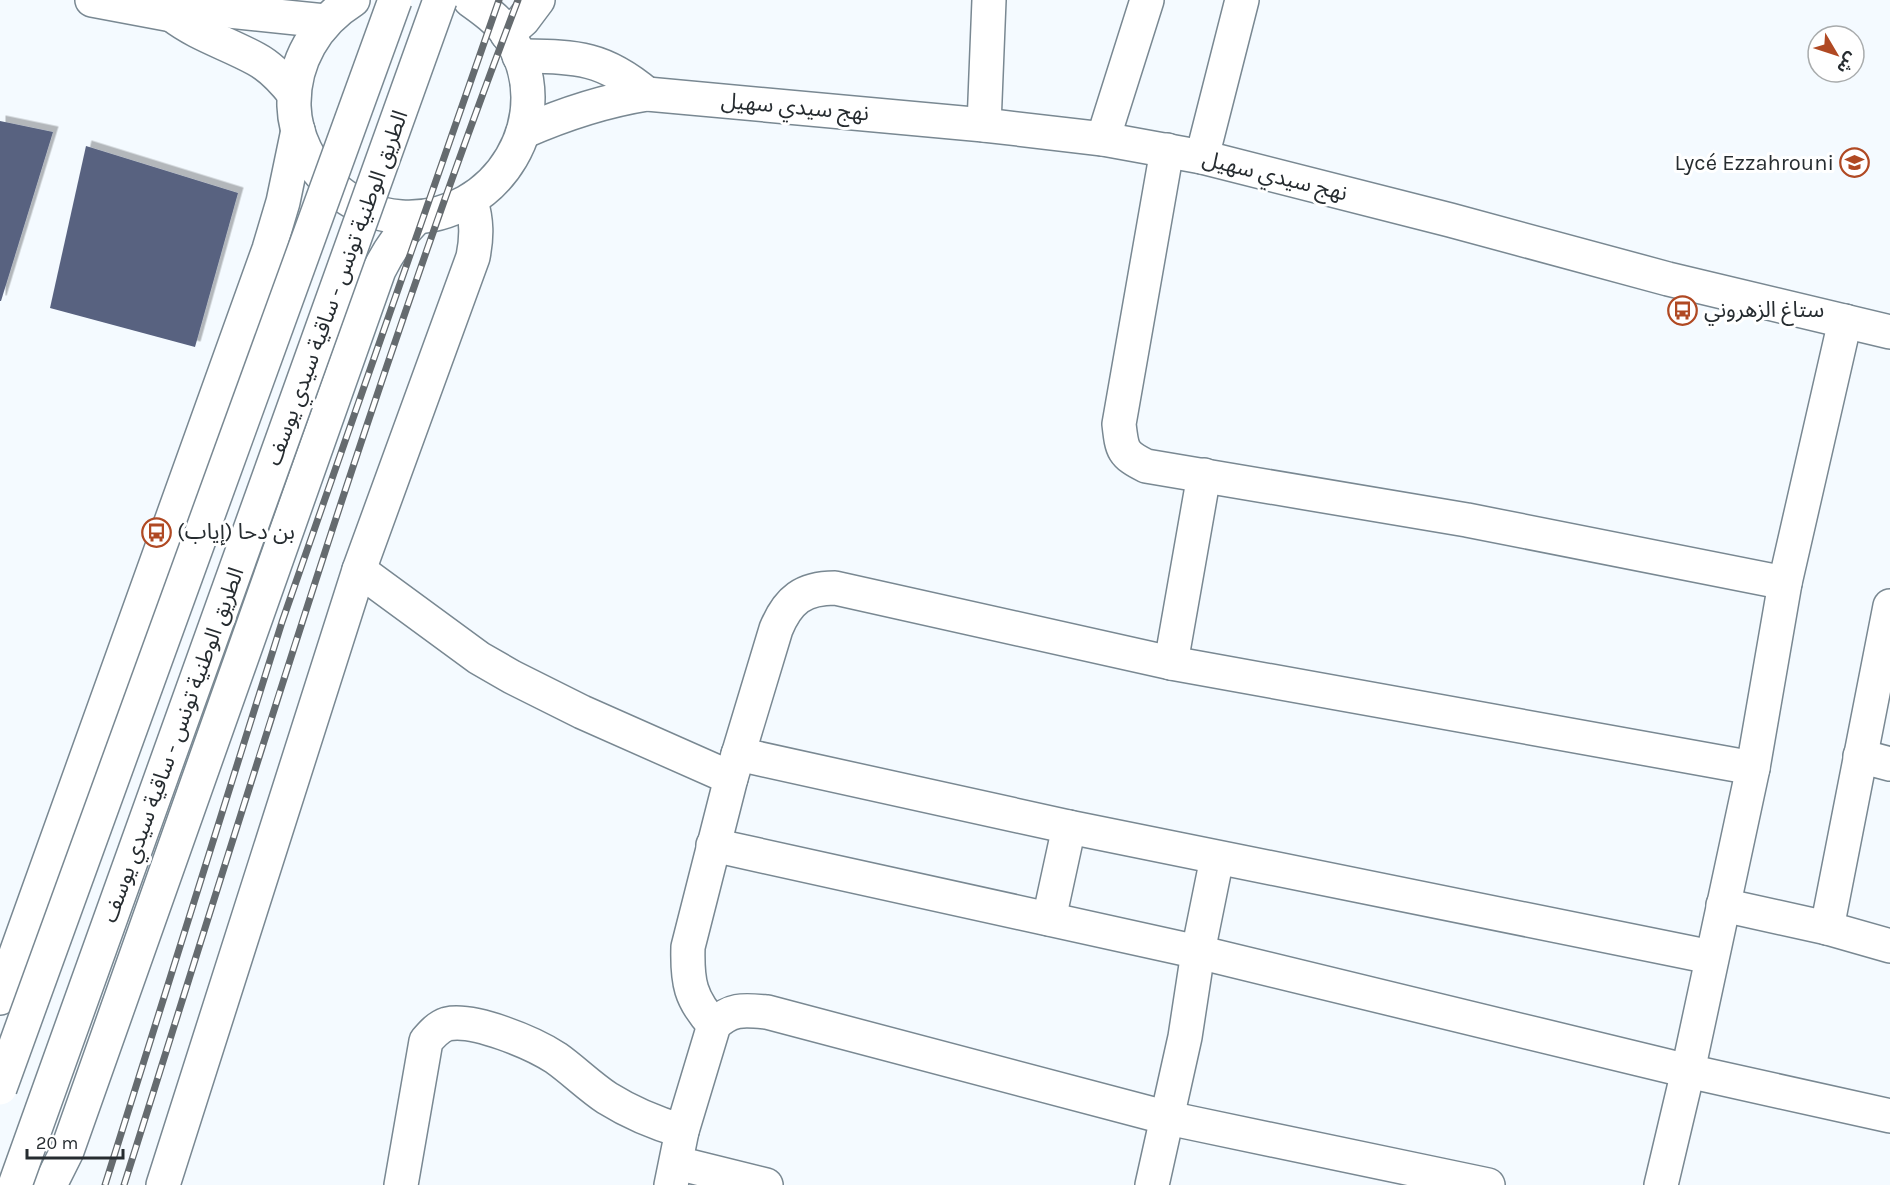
<svg xmlns="http://www.w3.org/2000/svg" width="1890" height="1185" font-family="Karla,'Noto Sans Arabic',sans-serif">
<defs>
<filter id="shadow"><feDropShadow dx="5.5" dy="-5.5" stdDeviation="0" flood-color="#0004"/></filter>
</defs>
<rect width="100%" height="100%" fill="#f4faff"/>
<g fill="#586280" filter="url(#shadow)">
<path d="M 0,121 L 53,132 L 1,301 L 0,301 Z"/>
<path d="M 86,146 L 238,193 L 195,347 L 50,308 Z"/>
</g>
<g fill="none" stroke-linecap="round" stroke-linejoin="round">
<defs>
<g id="minor">
<path d="M 507,34 L 523,20 L 538,0"/>
<path d="M 984,125 L 989,0"/>
<path d="M 1103,139 L 1147,0"/>
<path d="M 1167,150 L 1119,424 C 1122,450 1122,454 1146,466 L 1467,520 L 1785,583"/>
<path d="M 1202,157 L 1242,0"/>
<path d="M 359,570 L 479,658 L 512,677 L 582,712 L 731,778"/>
<path d="M 1171,663 L 1204,475"/>
<path d="M 738,754 L 1069,827 L 1711,957"/>
<path d="M 1860,756 L 1890,764"/>
<path d="M 713,845 L 1198,952 L 1688,1071 L 1890,1116"/>
<path d="M 1723,905 L 1827,928 L 1890,946"/>
<path d="M 1049,919 L 1069,827"/>
<path d="M 1827,928 L 1890,606"/>
<path d="M 0,998 L 269,249 L 283,202 L 298,130"/>
<path d="M 714,1025 C 690,999 687,982 688,947 L 731,778 L 776,629 C 788,600 803,588 835,588 L 1171,663 L 1753,768"/>
<path d="M 677,1163 L 766,1185"/>
<path d="M 50,1185 L 67,1151 L 379,270 C 389,250 400,234 416,218"/>
<path d="M 163,1185 L 359,570 L 473,257 C 477,237 477,221 471,201"/>
<path d="M 401,1185 L 426,1041 C 432,1034 438,1027 447,1024 C 474,1018 533,1043 556,1058 C 573,1070 589,1086 607,1098 C 631,1113 655,1123 682,1131"/>
<path d="M 671,1185 L 682,1131 L 714,1025 C 731,1008 744,1010 767,1012 L 1168,1118 L 1488,1185"/>
<path d="M 1152,1185 L 1185,1037 L 1198,952 L 1217,858"/>
<path d="M 1661,1185 L 1688,1071 L 1753,768 L 1785,583 L 1845,321"/>
</g>
<g id="major">
<path d="M 92,0 L 172,15 L 219,10 L 325,21"/>
<path d="M 353,0 C 316,23 293,62 294,106 C 295,136 310,166 332,186 C 351,204 375,215 401,217 C 497,223 564,114 507,33 C 498,20 484,10 470,0"/>
<path d="M 172,15 C 198,35 227,43 256,59 C 271,67 283,80 294,94"/>
<path d="M 519,56 C 575,57 602,56 647,94"/>
<path d="M 523,132 C 564,114 603,101 647,94 L 984,125 L 1103,139 L 1202,157 L 1450,220 L 1668,279 L 1890,332"/>
</g>
</defs>
<use href="#minor" stroke="#798892" stroke-width="36"/>
<use href="#major" stroke="#798892" stroke-width="36"/>
<use href="#minor" stroke="#fff" stroke-width="33"/>
<use href="#major" stroke="#fff" stroke-width="33"/>
<defs>
<g id="rail">
<path d="M 105,1185 L 282,622 L 499,0"/>
<path d="M 124,1185 C 250,788 370,389 518,0"/>
</g>
</defs>
<use href="#rail" stroke="#656b6f" stroke-width="7"/>
<use href="#rail" stroke="#fff" stroke-width="4.5" stroke-dasharray="14" stroke-linecap="butt"/>
<defs>
<g id="highway-bridge">
<path d="M 0,1088 L 395,0"/>
<path d="M 15,1185 L 440,0"/>
</g>
</defs>
<use href="#highway-bridge" stroke="#798892" stroke-width="36" stroke-linecap="butt"/>
<use href="#highway-bridge" stroke="#fff" stroke-width="33"/>
</g>
<defs>
<symbol id="school-ring" viewBox="-11 -11 22 22"><circle r="9.5" fill="#fff" stroke="#b04923" stroke-width="1.5"/><path d="M0-5L7-2L0 1L-7-2ZM-4 1L0 2.5L4 1V4Q0 6-4 4Z" fill="#b04923"/></symbol>
<symbol id="bus-ring" viewBox="-11 -11 22 22"><circle r="9.5" fill="#fff" stroke="#b04923" stroke-width="1.5"/><path d="M-5-6H5V4H4V6H2V4H-2V6H-4V4H-5ZM-3.5-4V0h7V-4ZM-3.5 1.2v1.5H-2V1.2ZM2 1.2v1.5H3.5V1.2Z" fill="#b04923"/></symbol>
</defs>
<g fill-rule="evenodd">
<use href="#school-ring" x="1838" y="146" width="33" height="33"/>
<use href="#bus-ring" x="1666" y="294" width="33" height="33"/>
<use href="#bus-ring" x="140" y="516" width="33" height="33"/>
</g>
<g text-anchor="middle" dominant-baseline="central" stroke-width="6" stroke-linejoin="round" paint-order="stroke">
<g font-size="22" fill="#262c30" stroke="#fff">
<text transform="translate(795 107) rotate(5)">نهج سيدي سهيل</text>
<text transform="translate(1275 176) rotate(14)">نهج سيدي سهيل</text>
<text transform="translate(337 288) rotate(-70)">الطريق الوطنية تونس - ساقية سيدي يوسف</text>
<text transform="translate(173 745) rotate(-70)">الطريق الوطنية تونس - ساقية سيدي يوسف</text>
</g>
<g font-size="22" fill="#262c30" stroke="#fff" text-anchor="start">
<text x="1834" y="163" text-anchor="end">Lycé Ezzahrouni</text>
<text x="1704" y="310">ستاغ الزهروني</text>
<text x="177" y="532">بن دحا (إياب)</text>
</g>
</g>
<g transform="translate(1836 54) rotate(129)"><circle r="28" fill="#ffffff" stroke="#a8abac" stroke-width="1.5"/>
<path d="M0-4.5L10 22L0 15L-10 22Z" fill="#b04923"/>
<text y="-9" font-size="16" font-weight="bold" text-anchor="middle" fill="#262c30">ش</text>
</g>
<path d="M27 1149v9h96v-9" fill="none" stroke="#262c30" stroke-width="3"/>
<text x="36" y="1149" font-size="18" fill="#262c30" stroke="#ffffff" stroke-width="4.5" paint-order="stroke">20 m</text>
</svg>
